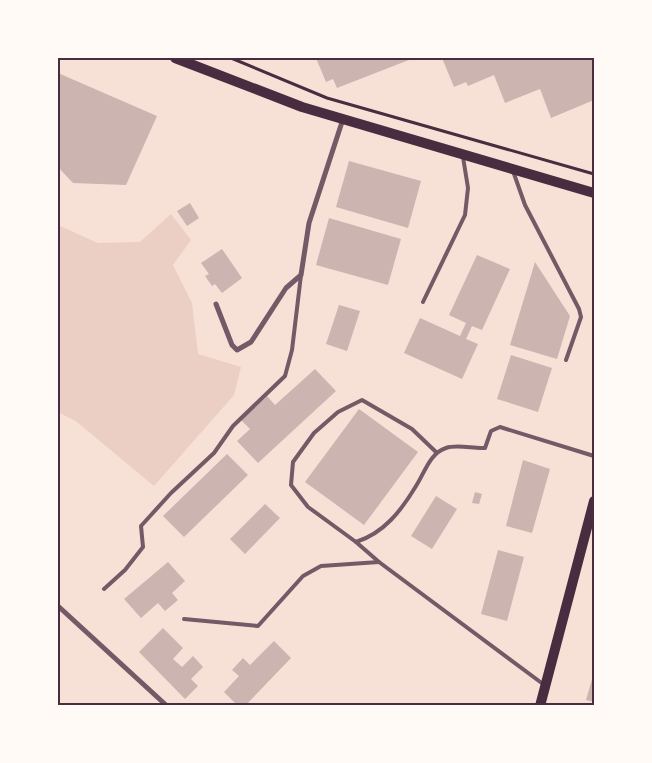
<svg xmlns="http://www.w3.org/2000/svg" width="652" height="763" font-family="Signika,sans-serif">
<rect width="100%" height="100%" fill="#f7e1d7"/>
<path fill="#ebcfc5" d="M 171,214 L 191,240 L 173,265 L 192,303 L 198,354 L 241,367 L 234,395 L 154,486 L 77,422 L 58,412 L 58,225 L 98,243 L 140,242 Z"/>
<g fill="#ccb4b1">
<path d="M 316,58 L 414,58 L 337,88 L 333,79 L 326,82 Z"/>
<path d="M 442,58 L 594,58 L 594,100 L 551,118 L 540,89 L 505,103 L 494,75 L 468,86 L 466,82 L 454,87 Z"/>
<path d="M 58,73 L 157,116 L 126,185 L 73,183 L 58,167 Z"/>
<path d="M 349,161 L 421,181 L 408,228 L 336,207 Z"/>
<path d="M 190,203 L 199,218 L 187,226 L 177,211 Z"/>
<path d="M 329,218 L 401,239 L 388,285 L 316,265 Z"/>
<path d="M 222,249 L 242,278 L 222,293 L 215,284 L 212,286 L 205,276 L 209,274 L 201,263 Z"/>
<path d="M 477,255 L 510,269 L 482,330 L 472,326 L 466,339 L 478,344 L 462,379 L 404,353 L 420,318 L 460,336 L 466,323 L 449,315 Z"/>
<path d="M 535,262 L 570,316 L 557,359 L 510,345 Z"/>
<path d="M 339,305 L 360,311 L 347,351 L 326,344 Z"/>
<path d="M 511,355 L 552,368 L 538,412 L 497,399 Z"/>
<path d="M 315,369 L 336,391 L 258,463 L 237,441 L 250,429 L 241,420 L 267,396 L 275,405 Z"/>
<path d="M 359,409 L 418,452 L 364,525 L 305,482 Z"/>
<path d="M 227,454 L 248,475 L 184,537 L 163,516 Z"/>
<path d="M 523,460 L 550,469 L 532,533 L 506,526 Z"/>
<path d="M 475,492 L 482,494 L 479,504 L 472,503 Z"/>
<path d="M 436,496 L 457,509 L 432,549 L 411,536 Z"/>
<path d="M 265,504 L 280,518 L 245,554 L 230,539 Z"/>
<path d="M 498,550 L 524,557 L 507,621 L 481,614 Z"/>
<path d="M 168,562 L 185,581 L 172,593 L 178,600 L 165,611 L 158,603 L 141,618 L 124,599 Z"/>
<path d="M 163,628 L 183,648 L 173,659 L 182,667 L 193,656 L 203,667 L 191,679 L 198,686 L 185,699 L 139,652 Z"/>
<path d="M 274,641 L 291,658 L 245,706 L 238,706 L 224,692 L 239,676 L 232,670 L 243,658 L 250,665 Z"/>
<path d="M 594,672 L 594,702 L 586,700 Z"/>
</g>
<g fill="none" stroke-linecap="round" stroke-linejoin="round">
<path stroke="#4a2c40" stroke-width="3" d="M 231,58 L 327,98 L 594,174"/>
<g stroke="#755966" stroke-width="4">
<path d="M 513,171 L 525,205 L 579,309 L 581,317 L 566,360"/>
<path d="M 423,302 L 465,215 L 468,188 L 463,157"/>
<path d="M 436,452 L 412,429 L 362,400 L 338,412 L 314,433 L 293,462 L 291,485 L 308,507 L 356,542 C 384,533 401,511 416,486 C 425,472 430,453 446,448 C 457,444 474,449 485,448 L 491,431 L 500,427 L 594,456"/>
<path d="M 356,542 L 379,562 L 543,684"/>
<path d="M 104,589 L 125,570 L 143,547 L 141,526 L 171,493 L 214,453 L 233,426 L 285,376 L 292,350 L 301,275"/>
<path d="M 184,619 L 258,626 L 303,576 L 321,566 L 379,562"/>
</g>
<g stroke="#755966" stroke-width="5">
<path d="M 216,304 L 232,345 L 237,350 L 251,342 L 286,288 L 301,275 L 309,223 L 343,119"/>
<path d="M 58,606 L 167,706"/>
</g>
<g stroke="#4a2c40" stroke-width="10">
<path d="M 175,58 L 302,107 L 594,193"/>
<path d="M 540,706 L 594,501"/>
</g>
</g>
<rect width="652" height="763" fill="none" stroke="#fffaf5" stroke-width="118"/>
<rect x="59" y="59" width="534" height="645" fill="none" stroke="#4a2c40" stroke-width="2"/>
</svg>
